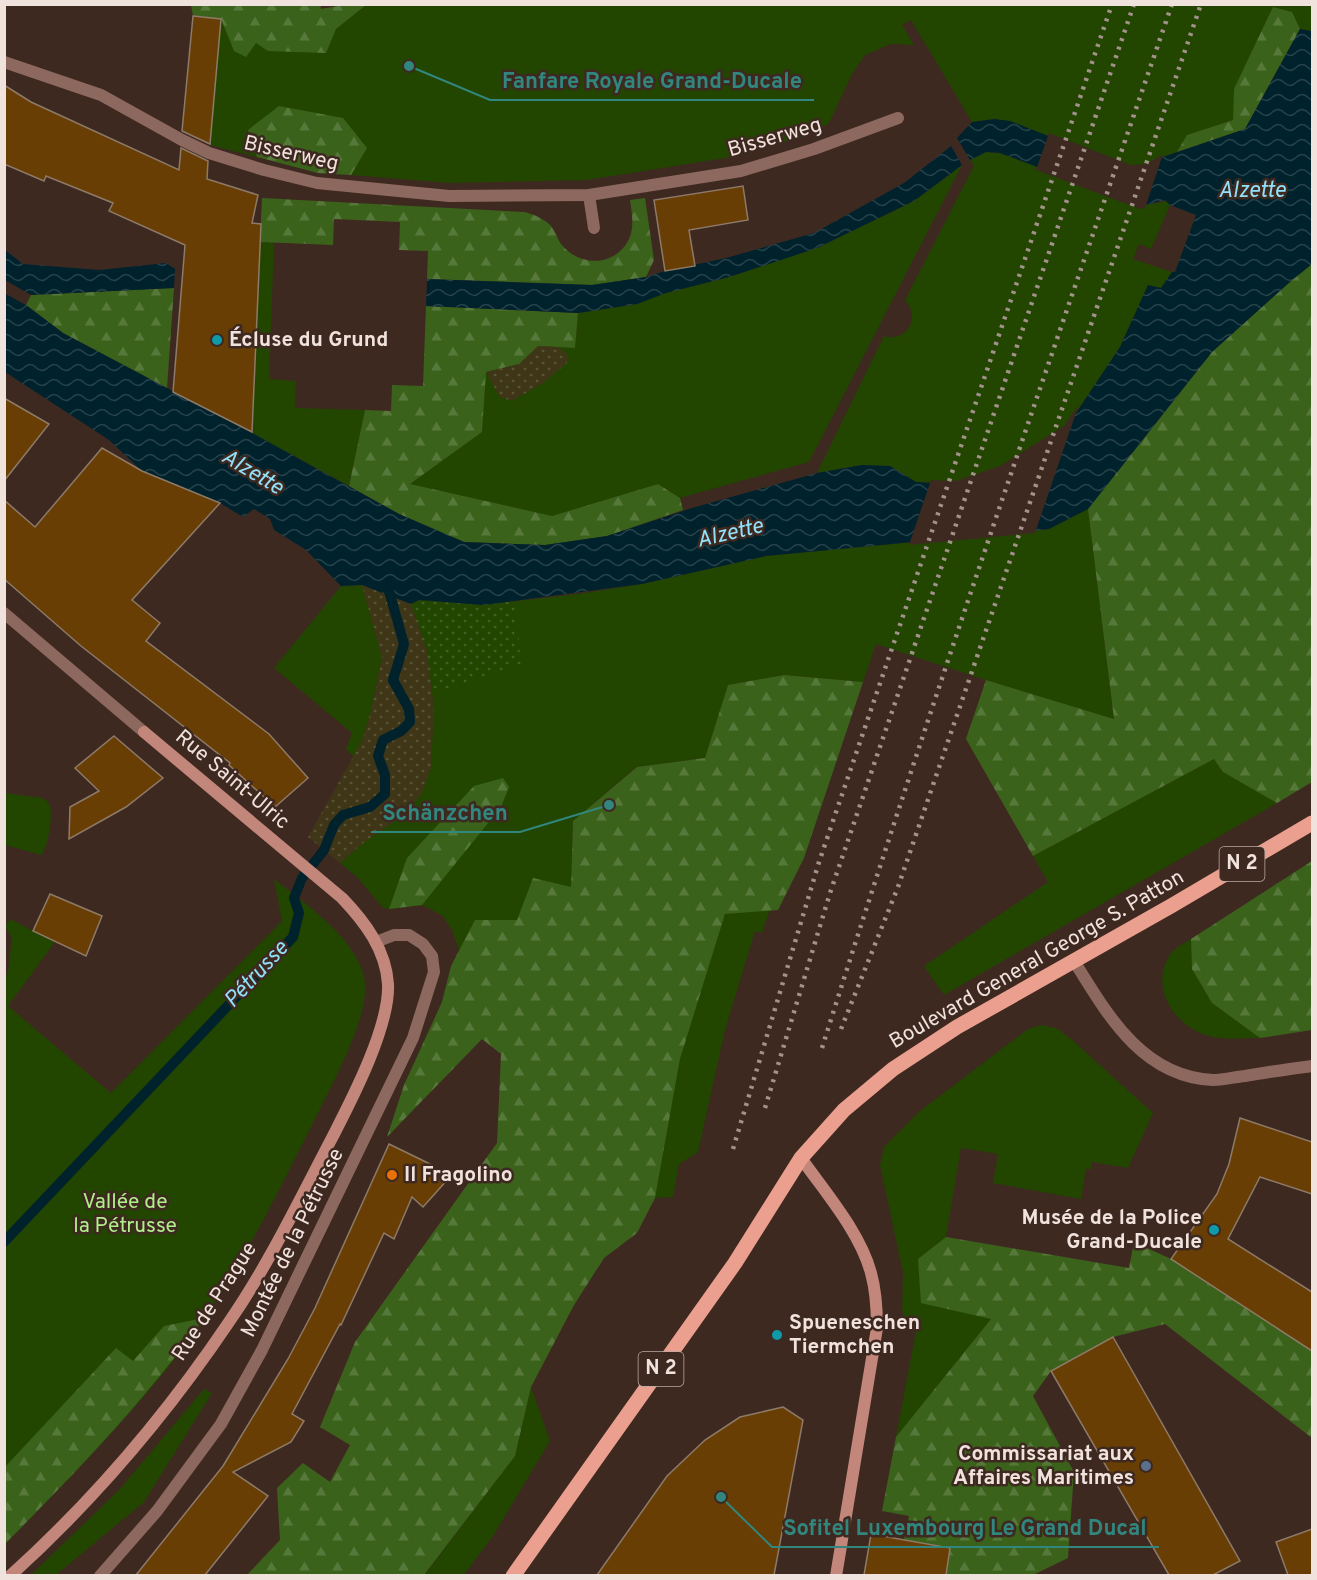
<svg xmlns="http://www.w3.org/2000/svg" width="1317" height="1580" font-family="Overpass,sans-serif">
<defs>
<pattern id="forest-firs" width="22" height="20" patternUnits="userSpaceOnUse" patternTransform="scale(1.5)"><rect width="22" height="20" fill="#3a621a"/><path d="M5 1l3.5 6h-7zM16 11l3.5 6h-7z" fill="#57783b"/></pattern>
<pattern id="sand-dots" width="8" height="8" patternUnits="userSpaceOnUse" patternTransform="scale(1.5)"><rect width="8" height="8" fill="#3e3616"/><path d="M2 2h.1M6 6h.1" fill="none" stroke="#5a5337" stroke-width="1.8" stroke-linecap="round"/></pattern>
<pattern id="garden-dots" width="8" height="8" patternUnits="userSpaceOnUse" patternTransform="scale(1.5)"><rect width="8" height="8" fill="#224600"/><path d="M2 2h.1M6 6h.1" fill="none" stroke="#426025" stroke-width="1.8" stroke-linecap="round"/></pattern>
<pattern id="water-waves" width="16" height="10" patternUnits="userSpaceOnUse" patternTransform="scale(1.5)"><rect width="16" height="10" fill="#00222c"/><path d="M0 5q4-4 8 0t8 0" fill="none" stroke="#26424a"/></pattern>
</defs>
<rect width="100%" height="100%" fill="#3e2921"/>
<g fill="#224600">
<path d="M 366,5 L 1312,5 L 1312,31 L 1300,29 L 1291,12 L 1234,89 L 1233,120 L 1187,135 L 1177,152 L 1160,158 L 1148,167 L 1130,168 L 995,119 L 972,122 L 911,20 L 902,25 L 914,45 L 891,44 L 865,55 L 852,74 L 829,123 L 809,134 L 738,156 L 587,180 L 449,183 L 351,175 L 367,148 L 248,130 L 257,157 L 210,145 L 221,19 L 234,51 L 256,43 L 336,29 Z"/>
<path d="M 986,152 L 1000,153 L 1141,206 L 1167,201 L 1170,205 L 1151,249 L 1139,244 L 1133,259 L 1172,272 L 1161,288 L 1148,285 L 1120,347 L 1066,428 L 1001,469 L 956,484 L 916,482 L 890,466 L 862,465 L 817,473 L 884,336 C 907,343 921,317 905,300 L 974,166 L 970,160 Z"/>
<path d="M 962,165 L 809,462 L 680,498 L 658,484 L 552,516 L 410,484 L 482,432 L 486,372 L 538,346 L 575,348 L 578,313 L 637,304 L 666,293 L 729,277 L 817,248 L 914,201 Z"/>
<path d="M 260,242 L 274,243 L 269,379 L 296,381 L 295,408 L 365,410 L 349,486 L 252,433 Z"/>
<path d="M 1088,509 L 1114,719 L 986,680 L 876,644 L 863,682 L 784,675 L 728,685 L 705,758 L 636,767 L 573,821 L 571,887 L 517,920 L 475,920 L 459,951 L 453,932 L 443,916 L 422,905 L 389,909 L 383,908 L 358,878 L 340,863 L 362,844 L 434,709 L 427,650 L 411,604 L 483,605 L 578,594 L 642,584 L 766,556 L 1049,529 Z"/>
<path d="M 362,585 L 382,657 L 371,711 L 362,741 L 354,757 L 346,749 L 352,733 L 274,668 L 341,586 Z"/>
<path d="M 1214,759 L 1223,772 L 1277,803 L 944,995 L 924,966 L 1048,882 L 1033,856 Z"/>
<path d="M 5,793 L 43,798 C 46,801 48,801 50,806 C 53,815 48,849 41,855 L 5,845 Z"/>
<path d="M 274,879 C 305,904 359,939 365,982 C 369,1016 334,1081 318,1113 C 276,1196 235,1282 177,1356 C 124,1423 64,1484 5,1544 L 4,980 L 8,972 L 12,937 L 5,927 L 10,919 L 55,942 L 8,1006 L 111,1093 L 282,921 Z"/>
<path d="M 770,909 L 762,933 L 755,931 L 725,1030 L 698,1152 L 679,1164 L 673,1197 L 655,1198 L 680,1059 L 725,914 Z"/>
<path d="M 1191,939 L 1192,969 L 1212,1003 L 1260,1038 C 1245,1038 1228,1040 1213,1037 C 1176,1030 1146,986 1172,952 C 1176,947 1185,943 1191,939 Z"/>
<path d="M 1041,1025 L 1056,1028 L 1071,1039 L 1153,1113 L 1128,1168 L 1092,1162 L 1091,1169 L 1086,1169 L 1081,1199 L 993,1183 L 998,1154 L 961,1148 L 946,1237 L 918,1259 L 991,1319 L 896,1437 L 916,1331 L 905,1321 L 902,1310 L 903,1273 L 880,1165 L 884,1147 L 920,1111 L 1028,1029 Z"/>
<path d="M 531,1387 L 550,1441 L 493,1536 L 464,1575 L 424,1576 L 515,1456 Z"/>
<path d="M 204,1389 L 212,1393 L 144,1502 L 56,1575 L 31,1575 L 120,1489 Z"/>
</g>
<g fill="url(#forest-firs)">
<path d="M 320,4 L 321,9 L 344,5 L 366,5 L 336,29 L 326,53 L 268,51 L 256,43 L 246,57 L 234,51 L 221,19 L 193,16 L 191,5 L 168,5 Z"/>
<path d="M 1273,7 L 1292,12 L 1300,29 L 1245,129 L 1177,152 L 1187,135 L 1233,120 L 1234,89 Z"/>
<path d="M 279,106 L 343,118 L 367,148 L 351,175 L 318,173 L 257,157 L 248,130 Z"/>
<path d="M 262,198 L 524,212 C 533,214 542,218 549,224 C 555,230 557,238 561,244 C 575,262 601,267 619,252 C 636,238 633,219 630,200 L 645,198 L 654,260 L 646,277 L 592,285 L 427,279 L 428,251 L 399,250 L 400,222 L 334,219 L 333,245 L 260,242 Z"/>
<path d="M 1312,264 L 1312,782 L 1277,803 L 1223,772 L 1214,759 L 1033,856 L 966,739 L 986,680 L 1114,719 L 1088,509 L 1212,352 L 1291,281 Z"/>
<path d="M 174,288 L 167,388 L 63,333 L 26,305 L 31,295 Z"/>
<path d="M 426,306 L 578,313 L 575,348 L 539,346 L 519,364 L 486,372 L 482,432 L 410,484 L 552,516 L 658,484 L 680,498 L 683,510 L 607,536 L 545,545 L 464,542 L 399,514 L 349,486 L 365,410 L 391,411 L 392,385 L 423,386 Z"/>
<path d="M 784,675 L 863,682 L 804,858 L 778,910 L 725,914 L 680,1059 L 655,1198 L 637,1233 L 604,1258 L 574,1305 L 531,1387 L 515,1456 L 424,1575 L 247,1575 L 280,1540 L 277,1488 L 303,1463 L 330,1482 L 350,1445 L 320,1427 L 355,1342 L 497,1143 L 501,1054 L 482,1039 L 387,1137 L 404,1085 L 442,1002 L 451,966 L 475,920 L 517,920 L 533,878 L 571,887 L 573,821 L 637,767 L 705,758 L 728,685 Z"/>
<path d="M 503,778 L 509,787 L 501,807 L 422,905 L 389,909 L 407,858 L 474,786 Z"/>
<path d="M 1312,861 L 1312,1030 L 1260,1038 L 1212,1003 L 1192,969 L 1191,939 Z"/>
<path d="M 946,1237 L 1129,1268 L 1134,1242 L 1171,1259 L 1312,1350 L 1312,1438 L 1165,1324 L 1113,1337 L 1051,1371 L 1033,1396 L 1074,1472 L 1068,1558 L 1033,1575 L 946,1575 L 950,1548 L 904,1540 L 909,1516 L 882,1511 L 896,1437 L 991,1319 L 921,1303 L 918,1259 Z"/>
<path d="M 204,1318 C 146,1400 75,1473 5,1544 L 5,1467 L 116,1348 L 133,1361 L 164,1326 Z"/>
</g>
<g fill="url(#sand-dots)">
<path d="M 538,346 L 557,347 L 567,354 L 567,363 L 543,383 L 512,401 L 500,397 L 486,372 L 519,364 Z"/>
<path d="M 362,585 L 411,604 L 427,650 L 434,709 L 431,768 L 422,793 L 405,814 L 362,844 L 340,863 L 308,837 L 362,741 L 371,711 L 382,658 Z"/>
</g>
<path fill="url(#garden-dots)" d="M 419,600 L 483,605 L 515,601 L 521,664 L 432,694 L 427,650 L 411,604 Z"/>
<g fill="url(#water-waves)">
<path d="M 1300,29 L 1312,31 L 1312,264 L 1291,281 L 1212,352 L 1088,509 L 1049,529 L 766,556 L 642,584 L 483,605 L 419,600 L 411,604 L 362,585 L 341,586 L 306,550 L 274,530 L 270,519 L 254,509 L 243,517 L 220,503 L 142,471 L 109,440 L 5,372 L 4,293 L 26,305 L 63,333 L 252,433 L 399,514 L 464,542 L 545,545 L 607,536 L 692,508 L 817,473 L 862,465 L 890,466 L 916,482 L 956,484 L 1001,469 L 1066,428 L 1120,347 L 1148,285 L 1161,288 L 1172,272 L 1175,272 L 1196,215 L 1170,205 L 1165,200 L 1141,206 L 1000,153 L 986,152 L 970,160 L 957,138 L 972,122 L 995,119 L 1010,121 L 1130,168 L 1148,167 L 1160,158 L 1245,129 Z"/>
<path d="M 951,146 L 962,165 L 914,201 L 817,248 L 729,277 L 666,293 L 637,304 L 578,313 L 426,306 L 427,279 L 592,285 L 646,277 L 665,271 L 726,258 L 814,233 L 904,183 Z"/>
<path d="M 5,250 L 23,264 L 99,270 L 166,263 L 175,269 L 174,288 L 31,295 L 5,280 Z"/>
</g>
<g fill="#3e2921">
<path d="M 1049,133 L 1131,165 L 1147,164 L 1163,154 L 1145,208 L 1140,209 L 1036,170 Z"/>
<path d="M 1079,404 L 1035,533 L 909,545 L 931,480 L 956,481 L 1000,466 L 1064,426 Z"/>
</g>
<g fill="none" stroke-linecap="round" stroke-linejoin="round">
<path stroke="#00222c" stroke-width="10" d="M 4,1242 L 293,937 L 299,913 L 294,898 L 302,878 L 324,850 L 334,825 L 343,815 L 370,807 L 385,794 L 385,775 L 378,756 L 383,740 L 401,731 L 410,722 L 409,709 L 393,680 L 404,644 L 387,584"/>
</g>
<g fill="#693e04" stroke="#8d7a68" stroke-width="1.5">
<path d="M 193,16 L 221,19 L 210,144 L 182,131 Z"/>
<path d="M 4,85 L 31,102 L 179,170 L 181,148 L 208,161 L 207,179 L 258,195 L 252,223 L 261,224 L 252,432 L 173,392 L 185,245 L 109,211 L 113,203 L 46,176 L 44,181 L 4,164 Z"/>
<path d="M 743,186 L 748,220 L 689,230 L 695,266 L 665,271 L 654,200 Z"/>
<path d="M 4,398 L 49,424 L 4,481 Z"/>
<path d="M 102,448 L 142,471 L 220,503 L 132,600 L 160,623 L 146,641 L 269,734 L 308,778 L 275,807 L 229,765 L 230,763 L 81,646 L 4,579 L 4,500 L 35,527 Z"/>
<path d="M 114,736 L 163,778 L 126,807 L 69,839 L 70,807 L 99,791 L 75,768 Z"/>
<path d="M 50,894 L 102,916 L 86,956 L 33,931 Z"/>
<path d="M 1240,1118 L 1312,1142 L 1312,1194 L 1260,1177 L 1228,1239 L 1312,1292 L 1312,1351 L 1171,1259 L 1217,1194 L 1229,1164 Z"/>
<path d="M 389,1144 L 430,1164 L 448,1179 L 423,1207 L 412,1197 L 394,1239 L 384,1233 L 341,1325 L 340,1324 L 292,1414 L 304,1421 L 291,1442 L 233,1472 L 268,1496 L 205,1575 L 136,1575 L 223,1466 L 288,1359 L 315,1308 Z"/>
<path d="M 1113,1337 L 1240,1561 L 1213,1575 L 1169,1575 L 1051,1371 Z"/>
<path d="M 783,1407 L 803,1420 L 774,1575 L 597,1575 L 667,1476 L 705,1440 L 740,1417 Z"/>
<path d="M 1312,1529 L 1312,1575 L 1288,1575 L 1276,1542 Z"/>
<path d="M 871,1534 L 950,1548 L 946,1575 L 864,1575 Z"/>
</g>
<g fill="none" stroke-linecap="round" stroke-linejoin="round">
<g stroke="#8d685f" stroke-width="12">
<path d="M 4,62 L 101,95 L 182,140 L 209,153 L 264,170 L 317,183 L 449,196 L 589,195 L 741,171 L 814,149 L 898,118"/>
<path d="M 589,195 L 594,228"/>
<path d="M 4,613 L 144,732"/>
<path d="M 1074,961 C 1107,1014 1142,1077 1213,1080 C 1223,1080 1234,1077 1245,1076 C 1267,1072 1290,1069 1312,1066"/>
<path d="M 100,1576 L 157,1511 L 221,1424 L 262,1350 L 413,1038 L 434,972 L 432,956 L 423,944 L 409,935 L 394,935 L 376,942"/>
</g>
<g stroke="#c2877a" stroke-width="12">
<path d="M 801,1158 C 825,1192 860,1232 871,1273 C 876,1291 877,1309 877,1328 L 836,1576"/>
<path d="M 10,1576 C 93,1501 167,1414 229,1322 C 269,1264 300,1199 333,1136 C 352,1099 390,1026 388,984 C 386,950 365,922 342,898 L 144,732"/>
</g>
<path stroke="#eb9f8e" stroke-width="15" d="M 513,1576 L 735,1263 L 801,1158 L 844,1110 L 893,1069 L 957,1027 L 1171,906 L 1312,823"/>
<g stroke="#a3928b" stroke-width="4.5" stroke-dasharray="3 6" stroke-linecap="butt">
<path d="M 841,1029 L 898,887 L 1201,4"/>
<path d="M 822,1048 C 932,698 1053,351 1172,4"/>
<path d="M 765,1108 L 830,893 L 1134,4"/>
<path d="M 733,1149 L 819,862 L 1112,4"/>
</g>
</g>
<g fill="#0f9aa8" stroke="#3e2921" stroke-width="2">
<circle cx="217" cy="340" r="6"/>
<circle cx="1214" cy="1230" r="6"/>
<circle cx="777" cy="1335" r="6"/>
</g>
<circle fill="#e8710a" stroke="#3e2921" stroke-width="2" cx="392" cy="1175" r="6"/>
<circle fill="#5c6f8a" stroke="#3e2921" stroke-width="2" cx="1146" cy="1466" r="6"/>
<g text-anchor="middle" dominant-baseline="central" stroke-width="5" stroke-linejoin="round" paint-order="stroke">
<g fill="#3e2921" stroke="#bbaaa4" stroke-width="1.5">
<rect x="1219.5" y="847" width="45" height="34" rx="4.5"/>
<rect x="638.5" y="1352" width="45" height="34" rx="4.5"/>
</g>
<g font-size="20" font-weight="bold" fill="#f0e2dc">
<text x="1242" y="864">N 2</text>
<text x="661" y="1369">N 2</text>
</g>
<g font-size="21" fill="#f0e2dc" stroke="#3e2921">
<text transform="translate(775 138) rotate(-16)">Bisserweg</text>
<text transform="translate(291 154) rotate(13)">Bisserweg</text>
<text transform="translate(232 780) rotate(40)">Rue Saint-Ulric</text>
<text transform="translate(1037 960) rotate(-30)">Boulevard General George S. Patton</text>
<text transform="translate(293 1243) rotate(-64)">Montée de la Pétrusse</text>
<text transform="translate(215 1302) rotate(-57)">Rue de Prague</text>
</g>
<g font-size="21" font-weight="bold" fill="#f0e2dc" stroke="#3e2921" text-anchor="start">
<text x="229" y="340">Écluse du Grund</text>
<text x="404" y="1175">Il Fragolino</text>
<text x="1202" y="1218" text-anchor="end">Musée de la Police<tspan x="1202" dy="24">Grand-Ducale</tspan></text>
<text x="789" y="1323">Spueneschen<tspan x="789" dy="24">Tiermchen</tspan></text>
<text x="1134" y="1454" text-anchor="end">Commissariat aux<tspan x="1134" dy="24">Affaires Maritimes</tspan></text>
</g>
<g font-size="21" fill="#b1ed8b" stroke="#3e2921">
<text x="125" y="1202">Vallée de<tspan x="125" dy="24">la Pétrusse</tspan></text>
</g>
<g font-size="22" font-style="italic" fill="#92e1fa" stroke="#3e2921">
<text x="1252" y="191">Alzette</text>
<text transform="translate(252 473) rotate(31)">Alzette</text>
<text transform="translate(730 534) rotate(-13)">Alzette</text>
<text transform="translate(257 975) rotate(-47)">Pétrusse</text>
</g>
</g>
<path fill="none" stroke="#31867e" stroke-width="2" d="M409 66L490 100H814M609 805L520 832H371M721 1497L772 1547H1159"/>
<g fill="#31867e" stroke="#3e2921" stroke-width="2">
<circle cx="409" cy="66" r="6"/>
<circle cx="609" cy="805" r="6"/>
<circle cx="721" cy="1497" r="6"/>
</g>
<g font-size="22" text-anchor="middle" font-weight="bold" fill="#31867e" stroke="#3e2921" stroke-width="5" stroke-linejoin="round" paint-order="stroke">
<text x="652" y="88">Fanfare Royale Grand-Ducale</text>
<text x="445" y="820">Schänzchen</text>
<text x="965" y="1535">Sofitel Luxembourg Le Grand Ducal</text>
</g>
<rect width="1317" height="1580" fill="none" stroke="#f0e2dc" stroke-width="12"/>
</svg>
